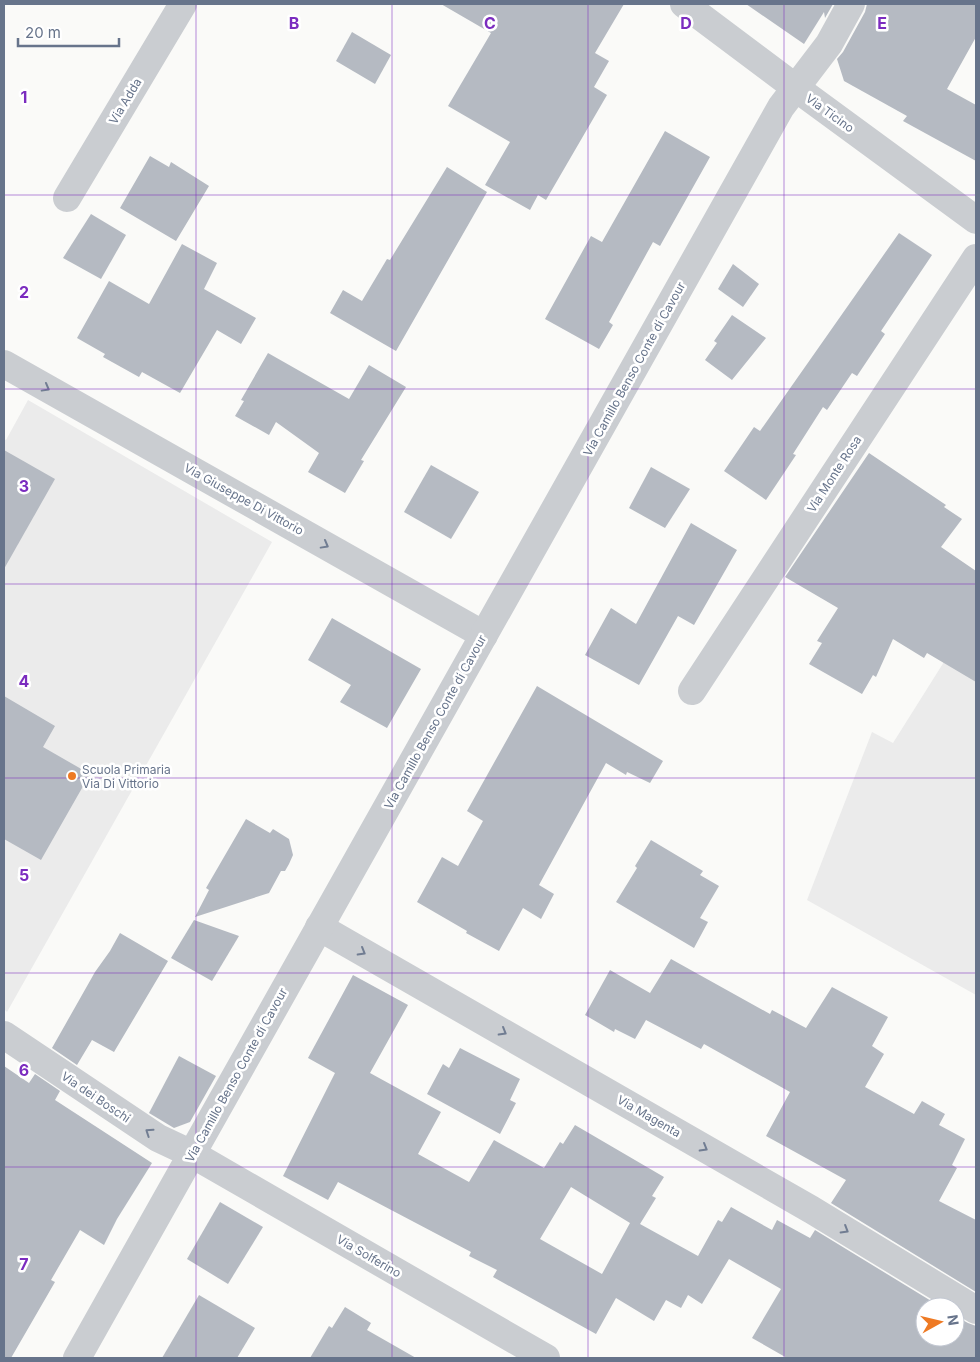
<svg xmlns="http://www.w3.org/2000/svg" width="980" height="1362" font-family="Inter,sans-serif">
<rect width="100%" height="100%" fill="#fafaf8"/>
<g fill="#ebebeb">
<path d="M 28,400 L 272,542 L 7,1012 L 4,1009 L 4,439 L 6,440 Z"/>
<path d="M 976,611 L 976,995 L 807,900 L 872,732 L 893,743 Z"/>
</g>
<g fill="#b5bac2" fill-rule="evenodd">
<path d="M 441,4 L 624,4 L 595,53 L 609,61 L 594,87 L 607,95 L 546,200 L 538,195 L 530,210 L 485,185 L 510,142 L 448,106 L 491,33 Z"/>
<path d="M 746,4 L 833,4 L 825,18 L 824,12 L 804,44 Z"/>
<path d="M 867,4 L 976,4 L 976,37 L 947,89 L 976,105 L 976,161 L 903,121 L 907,116 L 844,81 L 837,59 L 843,52 L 865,12 Z"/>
<path d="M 352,32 L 391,55 L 375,84 L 336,61 Z"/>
<path d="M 665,131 L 710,157 L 660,246 L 653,242 L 609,322 L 613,325 L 599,349 L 545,319 L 591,236 L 602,242 Z"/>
<path d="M 150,156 L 169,167 L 171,162 L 209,186 L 176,241 L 120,208 Z"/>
<path d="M 447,167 L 487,192 L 396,351 L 330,313 L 343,290 L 362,301 L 387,259 L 390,260 Z"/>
<path d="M 91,214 L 126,235 L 101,279 L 63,258 Z"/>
<path d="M 899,233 L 932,255 L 881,331 L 885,334 L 857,376 L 852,373 L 827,410 L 823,407 L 793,454 L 796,455 L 766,500 L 724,471 L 754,427 L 760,431 Z"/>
<path d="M 182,244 L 217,263 L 204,289 L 256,318 L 241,344 L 217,330 L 180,393 L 142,372 L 139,377 L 103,357 L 105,354 L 77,338 L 109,281 L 149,304 Z"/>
<path d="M 733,264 L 759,284 L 743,307 L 718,289 Z"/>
<path d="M 732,315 L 766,338 L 732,380 L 705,360 L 717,343 L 714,341 Z"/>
<path d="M 268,353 L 349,399 L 369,365 L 406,387 L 361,460 L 364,461 L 345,493 L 308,472 L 319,453 L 276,422 L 269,435 L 235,416 L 244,401 L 241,400 Z"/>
<path d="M 4,450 L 55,479 L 4,569 Z"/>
<path d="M 869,453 L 946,505 L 944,507 L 962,519 L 941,547 L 976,571 L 976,682 L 927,653 L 924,658 L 893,639 L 876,677 L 873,675 L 862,694 L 809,664 L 822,643 L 817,641 L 838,608 L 785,577 Z"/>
<path d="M 431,465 L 479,492 L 451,539 L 404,512 Z"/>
<path d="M 651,467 L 690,489 L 665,528 L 629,508 Z"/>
<path d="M 691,523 L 737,550 L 694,625 L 678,616 L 639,685 L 585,655 L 611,608 L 636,624 Z"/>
<path d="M 332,618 L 421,669 L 387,728 L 340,702 L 351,685 L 308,660 Z"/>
<path d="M 537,686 L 663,761 L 650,783 L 627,772 L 626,775 L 606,763 L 539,885 L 554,894 L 541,919 L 523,908 L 499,951 L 466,933 L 467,931 L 417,902 L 442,857 L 458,866 L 483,821 L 467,811 Z"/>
<path d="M 4,696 L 55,726 L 43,747 L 90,774 L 41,860 L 4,839 Z"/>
<path d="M 246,819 L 270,833 L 273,829 L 289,839 L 293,855 L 289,864 L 285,871 L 281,871 L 269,893 L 195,917 L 209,890 L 206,888 Z"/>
<path d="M 651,840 L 703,871 L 700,875 L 719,886 L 700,918 L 708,922 L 694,948 L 616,902 L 637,868 L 635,866 Z"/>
<path d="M 194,920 L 239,936 L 212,981 L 171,958 Z"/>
<path d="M 120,933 L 168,961 L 114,1052 L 92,1040 L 77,1065 L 52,1048 L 95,972 L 110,951 Z"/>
<path d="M 671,959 L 770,1014 L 772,1010 L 806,1028 L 832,987 L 888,1017 L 872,1046 L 884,1054 L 865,1087 L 914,1114 L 922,1101 L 945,1114 L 939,1125 L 965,1139 L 952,1165 L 957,1168 L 939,1201 L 976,1220 L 976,1292 L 831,1203 L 846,1180 L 766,1136 L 790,1092 L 704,1044 L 701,1049 L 646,1020 L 635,1039 L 615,1029 L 614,1032 L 585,1015 L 610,970 L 650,993 Z"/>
<path d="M 353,975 L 408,1005 L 370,1073 L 441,1112 L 418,1154 L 469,1182 L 494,1140 L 544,1168 L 560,1142 L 563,1144 L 575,1125 L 664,1177 L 652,1196 L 656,1198 L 640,1224 L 698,1256 L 718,1220 L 722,1222 L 731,1207 L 772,1230 L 777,1220 L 810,1238 L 815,1230 L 941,1307 L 925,1307 L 925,1337 L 955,1337 L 955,1316 L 968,1323 L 976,1326 L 976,1358 L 787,1358 L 752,1338 L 781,1289 L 729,1259 L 702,1304 L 688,1295 L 681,1308 L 666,1300 L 654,1321 L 616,1298 L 596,1334 L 493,1277 L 497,1270 L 469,1256 L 471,1252 L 338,1182 L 328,1200 L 283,1176 L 335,1073 L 308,1058 ZM 571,1187 L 630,1223 L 602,1274 L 540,1239 Z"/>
<path d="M 460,1048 L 520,1079 L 510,1100 L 516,1103 L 500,1134 L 427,1094 L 443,1064 L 449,1068 Z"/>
<path d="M 179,1056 L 216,1076 L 190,1122 L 174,1128 L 149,1113 Z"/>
<path d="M 4,1066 L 29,1083 L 35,1074 L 60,1091 L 55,1100 L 152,1163 L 117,1219 L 104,1245 L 80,1230 L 51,1280 L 55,1282 L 11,1358 L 4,1358 Z"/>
<path d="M 220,1202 L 263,1227 L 228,1284 L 187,1259 Z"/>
<path d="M 199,1295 L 255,1328 L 237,1358 L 162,1358 Z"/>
<path d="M 345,1307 L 371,1323 L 367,1330 L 416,1358 L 310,1358 L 329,1326 L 332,1328 Z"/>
</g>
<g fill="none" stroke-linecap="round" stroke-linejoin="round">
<g stroke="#cacdd1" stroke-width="28">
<path d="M 684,4 L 796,88 L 976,220"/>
<path d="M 67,198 L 183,4"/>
<path d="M 4,364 L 484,635"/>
<path d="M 692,691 L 976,258"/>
<path d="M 319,927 L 812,1210 L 976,1310"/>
<path d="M 4,1035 L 158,1138 L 192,1154 L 546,1358"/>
</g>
<path stroke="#cacdd1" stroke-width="28" d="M 77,1358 L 781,107 L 829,44 L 851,4"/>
</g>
<defs><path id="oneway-chevron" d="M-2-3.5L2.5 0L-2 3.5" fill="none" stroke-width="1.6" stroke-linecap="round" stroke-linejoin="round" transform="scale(1.25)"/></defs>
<g stroke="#717d92">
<use href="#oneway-chevron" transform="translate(46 388) rotate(29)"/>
<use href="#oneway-chevron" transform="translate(325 545) rotate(29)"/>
<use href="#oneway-chevron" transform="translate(362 952) rotate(30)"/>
<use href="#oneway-chevron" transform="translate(503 1032) rotate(30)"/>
<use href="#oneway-chevron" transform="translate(149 1132) rotate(-146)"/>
<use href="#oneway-chevron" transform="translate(704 1148) rotate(30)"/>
<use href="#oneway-chevron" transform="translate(845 1230) rotate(31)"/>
</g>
<path fill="none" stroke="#7b2cbf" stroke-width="1" stroke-opacity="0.55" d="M 196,4 L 196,1358M 392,4 L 392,1358M 588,4 L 588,1358M 784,4 L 784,1358M 4,195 L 976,195M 4,389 L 976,389M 4,584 L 976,584M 4,778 L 976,778M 4,973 L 976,973M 4,1167 L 976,1167"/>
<circle fill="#ee7a24" stroke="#fff" stroke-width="2" cx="72" cy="776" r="5"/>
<g text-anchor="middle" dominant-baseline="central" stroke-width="5" stroke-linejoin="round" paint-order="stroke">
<g font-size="12" fill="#67748b" stroke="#fff">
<text transform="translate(125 101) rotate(-59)">Via Adda</text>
<text transform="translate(830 113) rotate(36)">Via Ticino</text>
<text transform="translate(634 369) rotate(-61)">Via Camillo Benso Conte di Cavour</text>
<text transform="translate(834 474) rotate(-57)">Via Monte Rosa</text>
<text transform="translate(244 499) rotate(29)">Via Giuseppe Di Vittorio</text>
<text transform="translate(435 722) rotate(-61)">Via Camillo Benso Conte di Cavour</text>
<text transform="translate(236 1075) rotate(-61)">Via Camillo Benso Conte di Cavour</text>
<text transform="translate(96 1097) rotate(34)">Via dei Boschi</text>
<text transform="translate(649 1116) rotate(30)">Via Magenta</text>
<text transform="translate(369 1256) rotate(30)">Via Solferino</text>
</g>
<g font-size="12" fill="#67748b" stroke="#fff" text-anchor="start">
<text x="82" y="769">Scuola Primaria<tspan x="82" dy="14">Via Di Vittorio</tspan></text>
</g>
</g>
<g font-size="16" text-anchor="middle" font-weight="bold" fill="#7b2cbf" stroke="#fff" stroke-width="5" stroke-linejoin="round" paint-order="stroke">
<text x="294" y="29">B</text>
<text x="490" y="29">C</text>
<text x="686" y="29">D</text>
<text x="882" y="29">E</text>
<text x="24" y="103">1</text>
<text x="24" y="298">2</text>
<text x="24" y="492">3</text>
<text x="24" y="687">4</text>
<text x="24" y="881">5</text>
<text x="24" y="1076">6</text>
<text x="24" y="1270">7</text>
</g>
<rect width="980" height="1362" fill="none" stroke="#67748b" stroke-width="10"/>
<g transform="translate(940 1322) rotate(82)"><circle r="24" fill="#ffffff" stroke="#c2c7d1"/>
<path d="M0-4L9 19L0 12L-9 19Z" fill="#ee7a24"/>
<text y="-8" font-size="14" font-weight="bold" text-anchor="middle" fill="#67748b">N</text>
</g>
<path d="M18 38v8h101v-8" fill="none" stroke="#67748b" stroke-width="2.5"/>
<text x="25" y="38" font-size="15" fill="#67748b" stroke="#ffffff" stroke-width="4" paint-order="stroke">20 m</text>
</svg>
